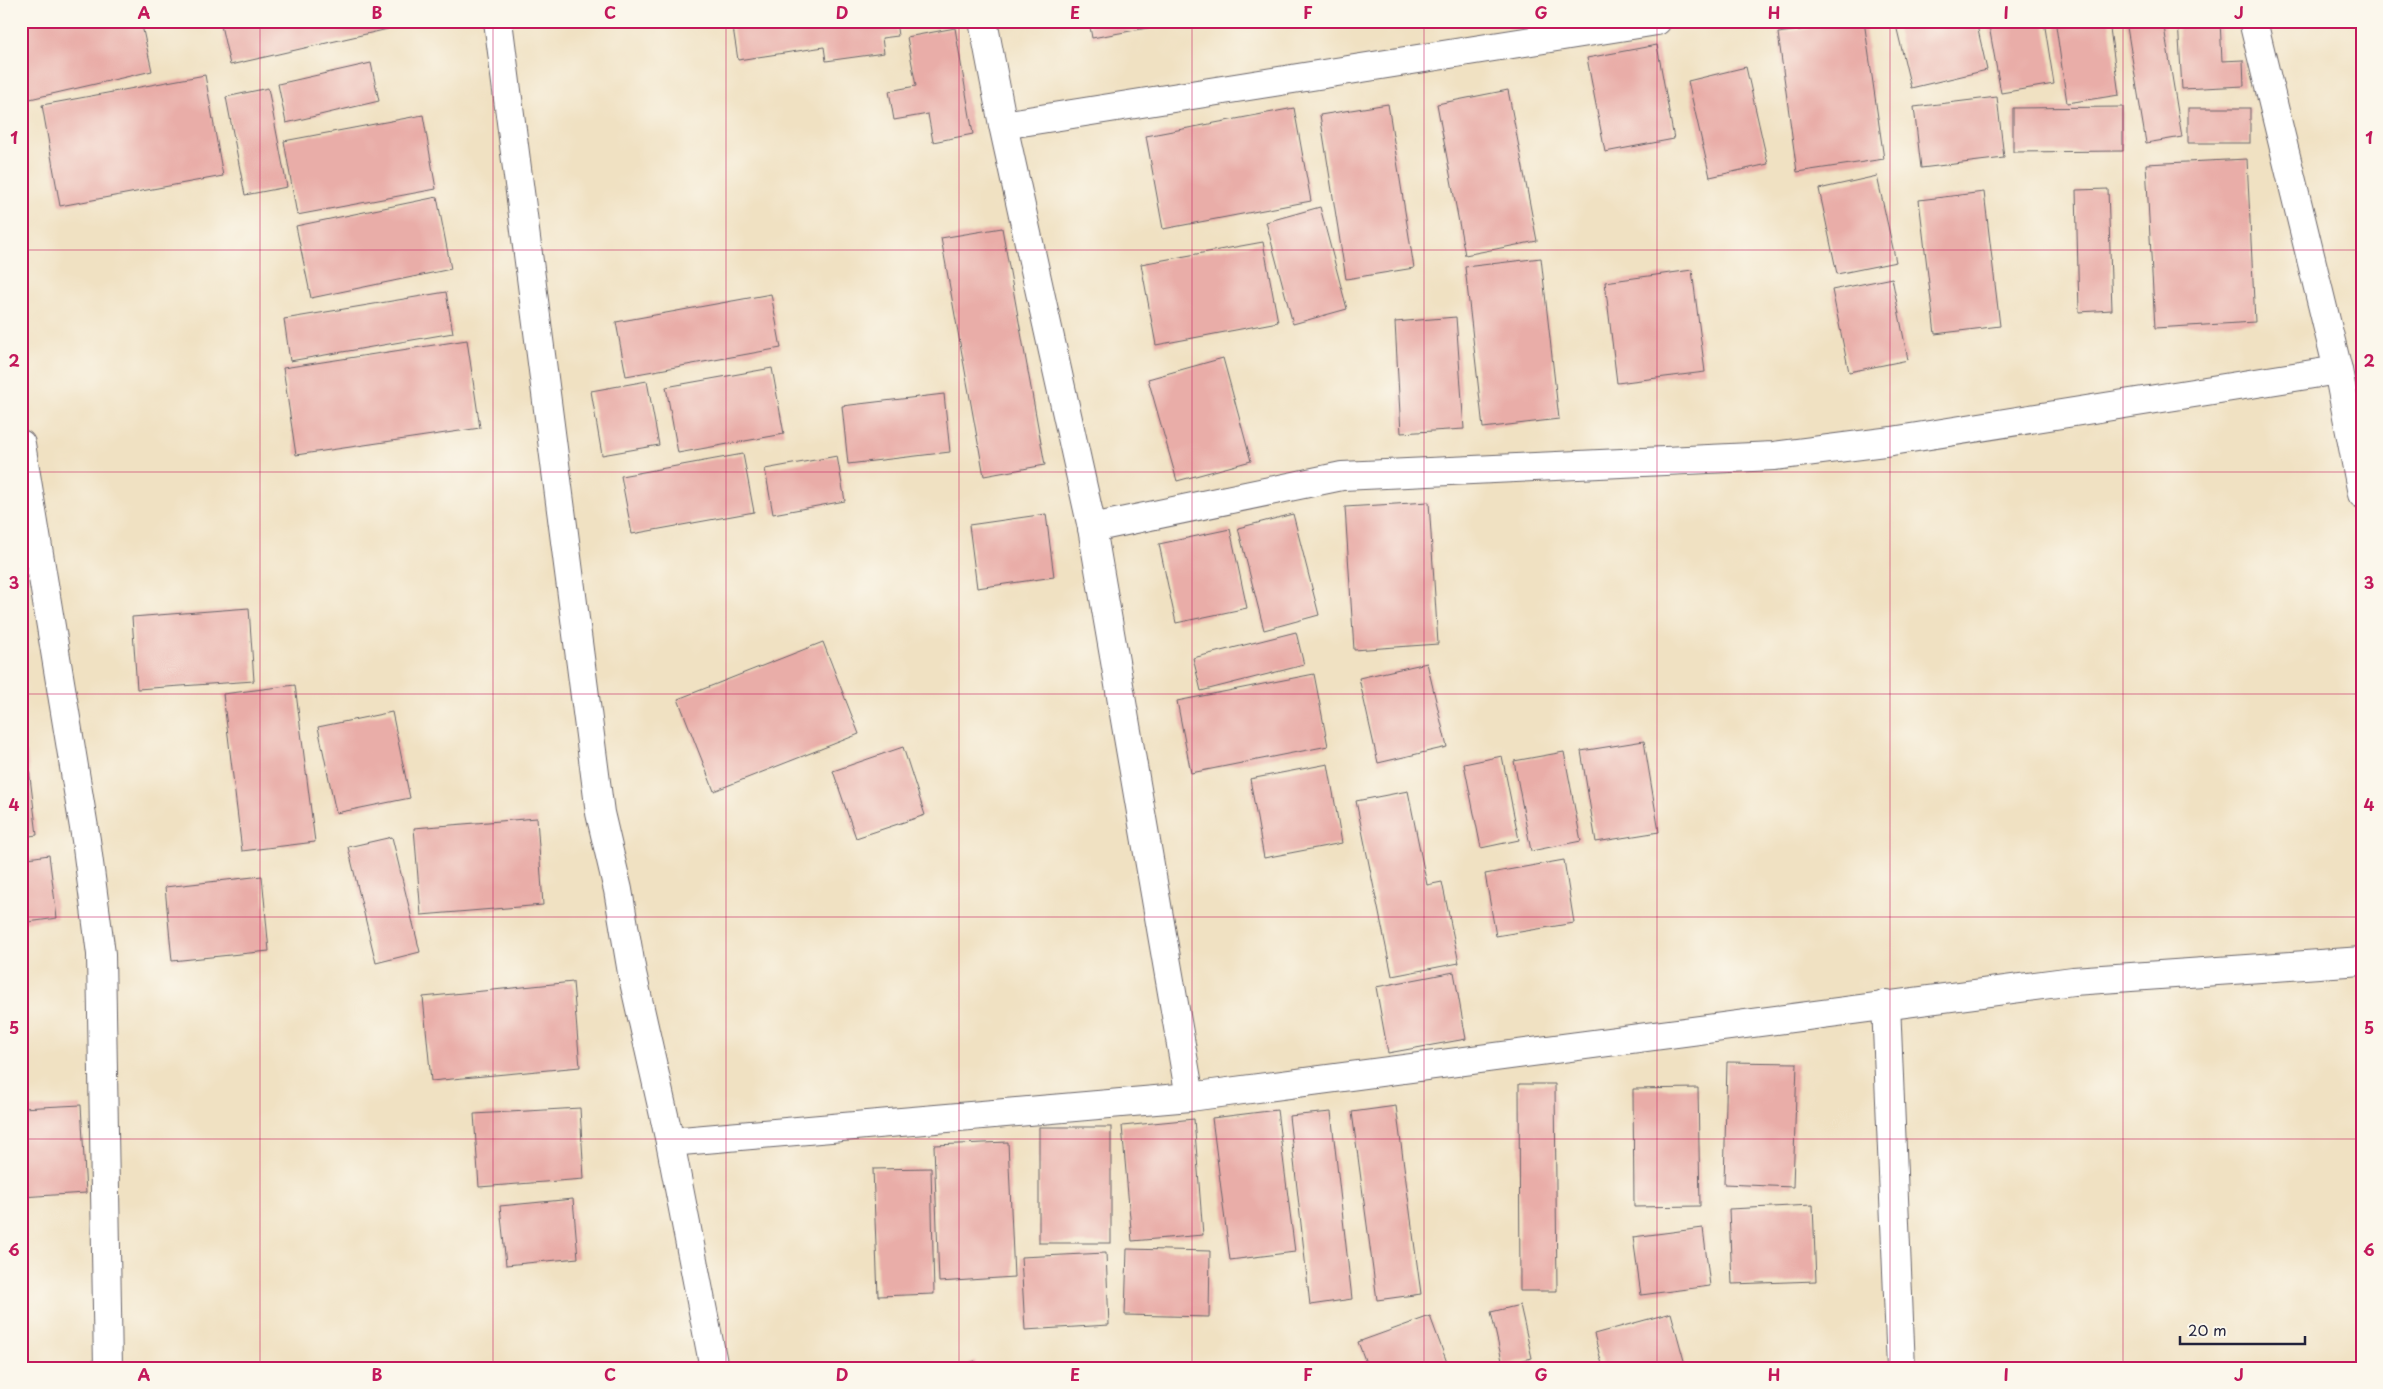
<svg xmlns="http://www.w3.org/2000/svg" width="2383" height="1389" font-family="'Playpen Sans',sans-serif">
<rect width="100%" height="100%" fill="#fbf7ec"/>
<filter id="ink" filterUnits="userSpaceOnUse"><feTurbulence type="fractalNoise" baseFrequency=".02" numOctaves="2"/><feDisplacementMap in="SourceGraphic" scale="10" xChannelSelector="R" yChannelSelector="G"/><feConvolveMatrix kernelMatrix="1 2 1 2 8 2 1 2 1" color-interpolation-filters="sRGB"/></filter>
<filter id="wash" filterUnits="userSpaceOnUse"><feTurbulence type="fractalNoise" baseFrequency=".0096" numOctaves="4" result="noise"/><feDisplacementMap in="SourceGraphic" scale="20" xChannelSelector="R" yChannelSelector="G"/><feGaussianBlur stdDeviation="1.12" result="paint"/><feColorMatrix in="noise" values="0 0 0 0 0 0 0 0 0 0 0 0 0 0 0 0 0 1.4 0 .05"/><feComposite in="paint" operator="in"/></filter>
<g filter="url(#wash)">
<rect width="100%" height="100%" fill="#f0e1c2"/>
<g id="blocks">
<g fill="#e9ada8">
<path d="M 21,21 L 141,21 L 152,71 L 30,99 L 21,59 Z"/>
<path d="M 220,21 L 386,21 L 388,29 L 230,65 Z"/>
<path d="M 732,21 L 896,21 L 898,36 L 882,38 L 884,53 L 826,61 L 824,47 L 738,60 Z"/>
<path d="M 1089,21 L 1180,21 L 1180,22 L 1092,38 Z"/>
<path d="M 1864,21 L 1884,159 L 1797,172 L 1778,33 Z"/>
<path d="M 1895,21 L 1976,21 L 1987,70 L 1911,88 Z"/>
<path d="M 2014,21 L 2044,21 L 2054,84 L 2001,93 L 1989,26 Z"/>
<path d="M 2085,21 L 2109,21 L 2119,95 L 2067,103 L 2056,26 Z"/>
<path d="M 2126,21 L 2163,21 L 2182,137 L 2146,143 Z"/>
<path d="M 2178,21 L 2220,21 L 2222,61 L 2243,60 L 2244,86 L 2182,89 Z"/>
<path d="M 955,28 L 973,134 L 933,142 L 928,114 L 894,120 L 889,91 L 916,86 L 907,37 Z"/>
<path d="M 1657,45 L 1674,139 L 1605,152 L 1587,58 Z"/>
<path d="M 371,63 L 379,101 L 286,123 L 278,84 Z"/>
<path d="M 1746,67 L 1768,164 L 1710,177 L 1688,81 Z"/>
<path d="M 205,75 L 223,176 L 60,206 L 42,105 Z"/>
<path d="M 268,88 L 287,187 L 245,195 L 226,97 Z"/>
<path d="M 1508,90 L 1537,241 L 1465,255 L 1437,104 Z"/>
<path d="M 1997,97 L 2004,158 L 1921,168 L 1914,107 Z"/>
<path d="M 1388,104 L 1414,268 L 1346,279 L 1320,115 Z"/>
<path d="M 2123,107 L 2123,151 L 2013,152 L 2013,108 Z"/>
<path d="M 1294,108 L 1311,201 L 1163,229 L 1146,136 Z"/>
<rect x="2188" y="108" width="62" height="35"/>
<path d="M 423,115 L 436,189 L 297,215 L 284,141 Z"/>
<path d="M 2247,159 L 2255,322 L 2155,328 L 2146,164 Z"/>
<path d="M 1877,176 L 1896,262 L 1837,274 L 1819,189 Z"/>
<path d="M 2108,189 L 2112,310 L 2079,312 L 2076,190 Z"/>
<path d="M 1984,192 L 2000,326 L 1935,334 L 1919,200 Z"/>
<path d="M 437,197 L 451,269 L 311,298 L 296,226 Z"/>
<path d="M 1320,207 L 1347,309 L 1293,324 L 1266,222 Z"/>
<path d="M 1002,228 L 1045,465 L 984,476 L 941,238 Z"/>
<path d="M 1263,242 L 1278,322 L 1156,345 L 1141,264 Z"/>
<path d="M 1541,258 L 1559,419 L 1483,428 L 1465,267 Z"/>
<path d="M 1692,270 L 1705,372 L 1617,383 L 1605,282 Z"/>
<path d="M 1892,278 L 1908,360 L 1849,372 L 1832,290 Z"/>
<path d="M 446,292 L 453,333 L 290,361 L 284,319 Z"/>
<path d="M 771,294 L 781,348 L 626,376 L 616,322 Z"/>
<path d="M 1456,317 L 1464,429 L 1401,433 L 1395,322 Z"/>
<path d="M 467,340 L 480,428 L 296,455 L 283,368 Z"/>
<path d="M 1223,358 L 1251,461 L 1177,481 L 1148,379 Z"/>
<path d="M 772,368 L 784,434 L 678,453 L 666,387 Z"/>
<path d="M 647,381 L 659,445 L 602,455 L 591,391 Z"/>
<path d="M 944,394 L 950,452 L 848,464 L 842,406 Z"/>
<path d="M 743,454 L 754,512 L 632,534 L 621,476 Z"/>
<path d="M 837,456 L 845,501 L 773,514 L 765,469 Z"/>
<path d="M 1429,502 L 1438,644 L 1354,650 L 1345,507 Z"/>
<path d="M 1046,514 L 1054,577 L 977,588 L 969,525 Z"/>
<path d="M 1293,514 L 1319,615 L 1264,630 L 1238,528 Z"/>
<path d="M 1230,529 L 1247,608 L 1176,623 L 1159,544 Z"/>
<path d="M 249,608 L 254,681 L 137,689 L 132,617 Z"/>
<path d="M 1296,632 L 1304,665 L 1201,691 L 1193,658 Z"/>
<path d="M 823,642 L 859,734 L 714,791 L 678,699 Z"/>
<path d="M 1427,663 L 1447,747 L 1378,763 L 1359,678 Z"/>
<path d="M 1314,674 L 1328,746 L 1191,773 L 1177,701 Z"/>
<path d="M 295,685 L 315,842 L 242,851 L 223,694 Z"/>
<path d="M 392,712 L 410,798 L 336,813 L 318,727 Z"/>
<path d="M 1644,741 L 1659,832 L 1596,842 L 1581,751 Z"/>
<path d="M 903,747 L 925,815 L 856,838 L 833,771 Z"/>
<path d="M 21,752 L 27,752 L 37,835 L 21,837 Z"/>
<path d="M 1564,752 L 1581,841 L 1531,851 L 1514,761 Z"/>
<path d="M 1502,756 L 1519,840 L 1481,848 L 1464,764 Z"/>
<path d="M 1328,764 L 1342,843 L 1264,858 L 1250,779 Z"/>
<path d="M 1408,791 L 1427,885 L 1442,882 L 1459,963 L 1392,976 L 1356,801 Z"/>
<path d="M 537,818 L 543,905 L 421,915 L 414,828 Z"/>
<path d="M 392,837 L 420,952 L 376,963 L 348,847 Z"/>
<path d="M 49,855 L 57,918 L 21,923 L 21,859 Z"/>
<path d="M 1564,860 L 1574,923 L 1496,936 L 1485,874 Z"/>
<path d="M 262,876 L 269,951 L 172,961 L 165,887 Z"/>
<path d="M 1454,972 L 1466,1039 L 1388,1053 L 1376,987 Z"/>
<path d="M 573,982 L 580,1067 L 431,1081 L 423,997 Z"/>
<path d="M 1727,1062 L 1797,1063 L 1793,1187 L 1724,1184 Z"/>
<path d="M 1519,1084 L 1555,1084 L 1557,1291 L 1520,1291 Z"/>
<path d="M 1698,1088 L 1700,1206 L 1634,1207 L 1633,1089 Z"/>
<path d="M 81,1105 L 86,1193 L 21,1197 L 21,1108 Z"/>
<path d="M 1396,1106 L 1421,1294 L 1377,1300 L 1352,1112 Z"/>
<path d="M 580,1108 L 584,1179 L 479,1187 L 474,1114 Z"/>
<path d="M 1277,1110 L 1295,1252 L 1230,1260 L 1212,1118 Z"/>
<path d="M 1331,1112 L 1352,1299 L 1310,1305 L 1289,1116 Z"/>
<path d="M 1194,1119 L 1203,1235 L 1132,1241 L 1122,1126 Z"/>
<rect x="1039" y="1127" width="72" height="116"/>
<path d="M 1008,1142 L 1014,1277 L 939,1282 L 934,1145 Z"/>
<path d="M 931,1168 L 934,1294 L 878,1296 L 873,1169 Z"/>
<path d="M 573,1199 L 578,1258 L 506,1265 L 500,1206 Z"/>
<path d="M 1813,1205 L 1816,1281 L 1732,1284 L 1729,1209 Z"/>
<path d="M 1703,1228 L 1710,1286 L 1641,1295 L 1633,1237 Z"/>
<path d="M 1127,1249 L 1210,1251 L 1209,1317 L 1125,1315 Z"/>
<path d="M 1106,1253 L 1109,1325 L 1025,1330 L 1021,1257 Z"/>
<path d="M 21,1303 L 27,1327 L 21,1328 Z"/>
<path d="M 1520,1305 L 1532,1358 L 1503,1365 L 1491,1312 Z"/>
<path d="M 1671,1313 L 1686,1368 L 1603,1368 L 1594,1334 Z"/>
<path d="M 1430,1316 L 1449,1368 L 1368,1368 L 1358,1342 Z"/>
<path d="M 975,1361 L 977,1368 L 956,1368 L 956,1367 Z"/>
</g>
</g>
</g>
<g filter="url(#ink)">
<use href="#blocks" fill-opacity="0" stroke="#6a656a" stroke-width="1"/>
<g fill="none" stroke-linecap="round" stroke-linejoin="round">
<defs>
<g id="street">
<path d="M 498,21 L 600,813 L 618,890 L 632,973 L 670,1142 L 714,1368"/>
<path d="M 983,21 L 1003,125 L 1092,528 L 1190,1097"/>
<path d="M 2253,21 L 2338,370 L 2362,494"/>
<path d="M 1003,125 L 1657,21"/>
<path d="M 21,444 L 86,840 L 101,954 L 108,1368"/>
<path d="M 1092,528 L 1342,476 L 1774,456 L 1892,441 L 2338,370"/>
<path d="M 1886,1004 L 1901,1368"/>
<path d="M 670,1142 L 1190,1097 L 2073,981 L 2362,961"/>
</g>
</defs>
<use href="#street" stroke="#6a656a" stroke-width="30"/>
<use href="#street" stroke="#fff" stroke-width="28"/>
</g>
</g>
<path fill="none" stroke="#c2185b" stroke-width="1" stroke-opacity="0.55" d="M 260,21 L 260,1368M 493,21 L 493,1368M 726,21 L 726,1368M 959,21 L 959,1368M 1192,21 L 1192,1368M 1424,21 L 1424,1368M 1657,21 L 1657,1368M 1890,21 L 1890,1368M 2123,21 L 2123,1368M 21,250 L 2362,250M 21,472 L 2362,472M 21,694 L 2362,694M 21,917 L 2362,917M 21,1139 L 2362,1139"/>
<rect width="2383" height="1389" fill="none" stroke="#fbf7ec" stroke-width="55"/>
<path d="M2180 1336v8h125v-8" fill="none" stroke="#22223b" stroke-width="2.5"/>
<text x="2188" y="1336" font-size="15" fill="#22223b" stroke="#fbf7ec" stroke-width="4" paint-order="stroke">20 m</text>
<rect x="28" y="28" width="2328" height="1334" fill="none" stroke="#c2185b" stroke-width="2"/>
<g font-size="16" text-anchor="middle" font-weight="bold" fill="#c2185b">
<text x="144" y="19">A</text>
<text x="377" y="19">B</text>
<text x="610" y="19">C</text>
<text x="842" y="19">D</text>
<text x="1075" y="19">E</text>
<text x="1308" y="19">F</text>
<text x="1541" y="19">G</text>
<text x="1774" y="19">H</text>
<text x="2006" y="19">I</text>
<text x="2239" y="19">J</text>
<text x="14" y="144">1</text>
<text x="2369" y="144">1</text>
<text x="14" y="367">2</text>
<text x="2369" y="367">2</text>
<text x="14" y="589">3</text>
<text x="2369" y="589">3</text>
<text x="14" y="811">4</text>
<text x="2369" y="811">4</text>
<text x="14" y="1034">5</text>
<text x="2369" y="1034">5</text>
<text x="14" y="1256">6</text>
<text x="2369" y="1256">6</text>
<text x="144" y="1381">A</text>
<text x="377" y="1381">B</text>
<text x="610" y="1381">C</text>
<text x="842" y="1381">D</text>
<text x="1075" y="1381">E</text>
<text x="1308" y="1381">F</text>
<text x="1541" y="1381">G</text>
<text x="1774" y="1381">H</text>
<text x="2006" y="1381">I</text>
<text x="2239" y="1381">J</text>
</g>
</svg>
